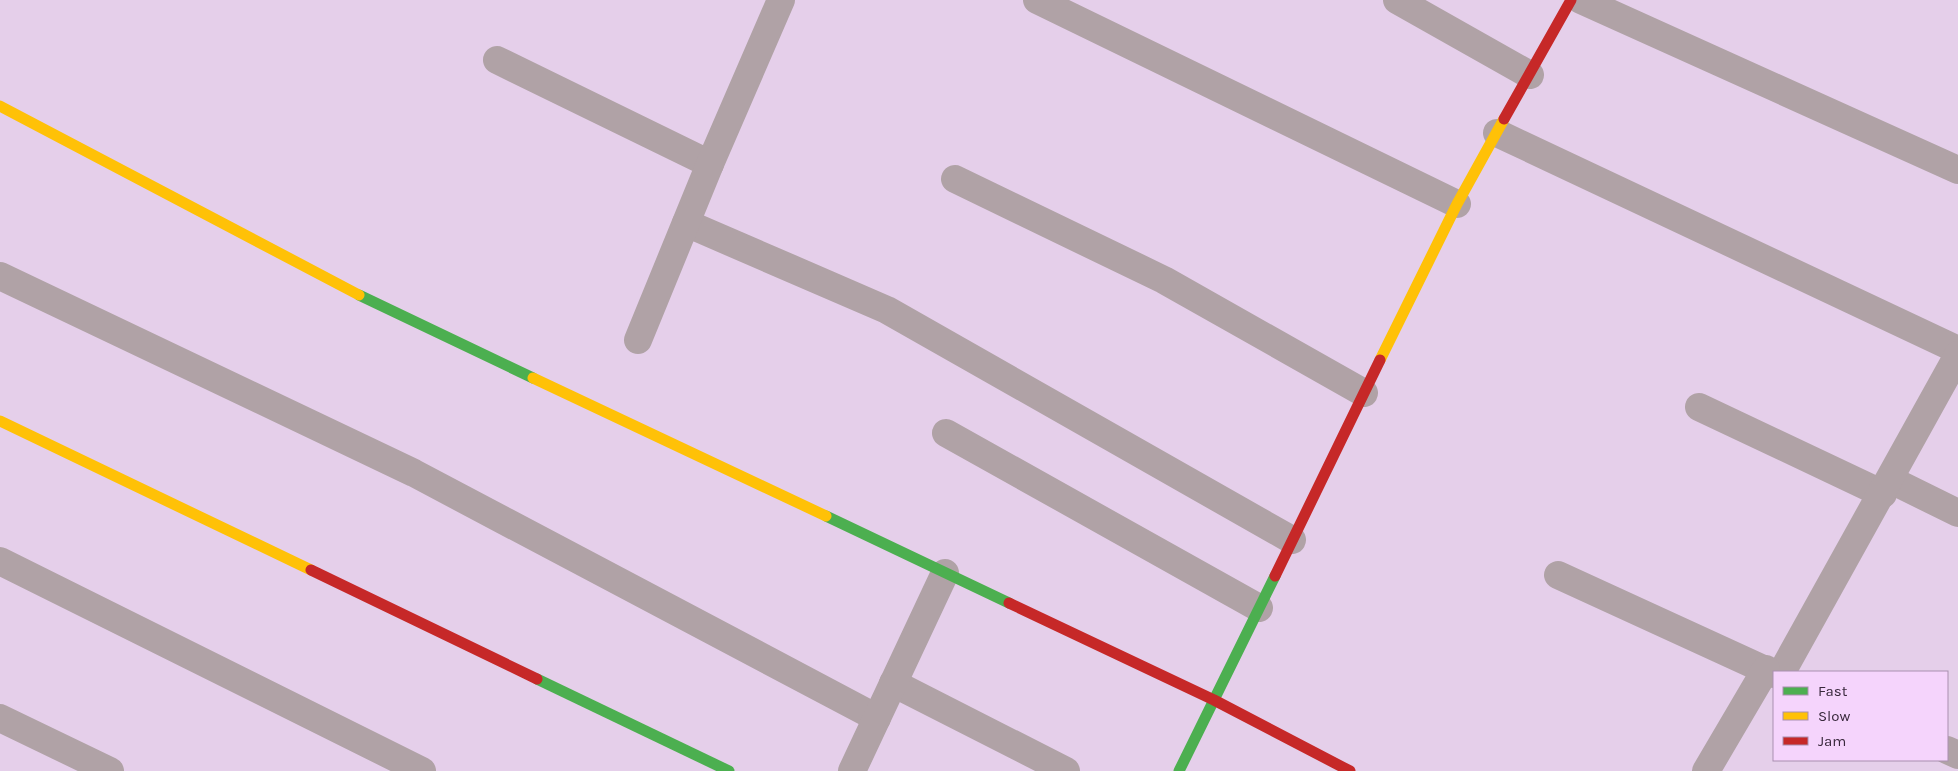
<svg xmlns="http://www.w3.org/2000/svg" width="1958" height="771" font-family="Karla,sans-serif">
<rect width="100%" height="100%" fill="#e5cfea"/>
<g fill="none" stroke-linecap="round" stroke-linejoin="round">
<g stroke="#b0a2a6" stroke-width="28">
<path d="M 1037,0 L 1457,204"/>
<path d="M 1397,0 L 1530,75"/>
<path d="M 1581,0 L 1958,170"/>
<path d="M 497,60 L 710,164"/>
<path d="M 1497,133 L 1958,350"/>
<path d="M 955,179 L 1164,280 L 1364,393"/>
<path d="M 686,223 L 887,310 L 1292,540"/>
<path d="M 0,276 L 414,473 L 877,718"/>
<path d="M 638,340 L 710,164 L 781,0"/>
<path d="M 1699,407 L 1883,494"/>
<path d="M 946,433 L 1259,608"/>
<path d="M 1891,480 L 1958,513"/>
<path d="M 0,561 L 422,771"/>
<path d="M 1558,575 L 1774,674"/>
<path d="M 1782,672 L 1958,355"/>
<path d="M 893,683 L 1066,771"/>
<path d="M 0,718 L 110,771"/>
<path d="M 1947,750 L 1958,755"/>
<path d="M 852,771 L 945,573"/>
<path d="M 1706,771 L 1766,669"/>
</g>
<g stroke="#4caf50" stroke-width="11">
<path d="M 359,295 L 533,378"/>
<path d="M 826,516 L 1009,603"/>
<path d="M 537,679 L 729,771"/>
<path d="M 1179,771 L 1275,576"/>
</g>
<g stroke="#ffc107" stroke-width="11">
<path d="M 0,106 L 359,295"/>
<path d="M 1380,360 L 1457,204 L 1504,119"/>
<path d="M 533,378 L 826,516"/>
<path d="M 0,421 L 311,570"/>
</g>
<g stroke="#c62828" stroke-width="11">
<path d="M 1504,119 L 1571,0"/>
<path d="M 311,570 L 537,679"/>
<path d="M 1275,576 L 1380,360"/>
<path d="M 1009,603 L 1214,700 L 1350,771"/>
</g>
</g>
<rect x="1773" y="671" width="175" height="90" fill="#f5d4fc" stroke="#a98faf"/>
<rect x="1783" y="687" width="25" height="8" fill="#4caf50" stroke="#a98faf"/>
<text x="1818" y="696" font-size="15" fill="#38283b">Fast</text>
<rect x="1783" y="712" width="25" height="8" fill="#ffc107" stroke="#a98faf"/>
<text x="1818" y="721" font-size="15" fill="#38283b">Slow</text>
<rect x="1783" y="737" width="25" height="8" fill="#c62828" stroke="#a98faf"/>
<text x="1818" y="746" font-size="15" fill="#38283b">Jam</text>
</svg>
